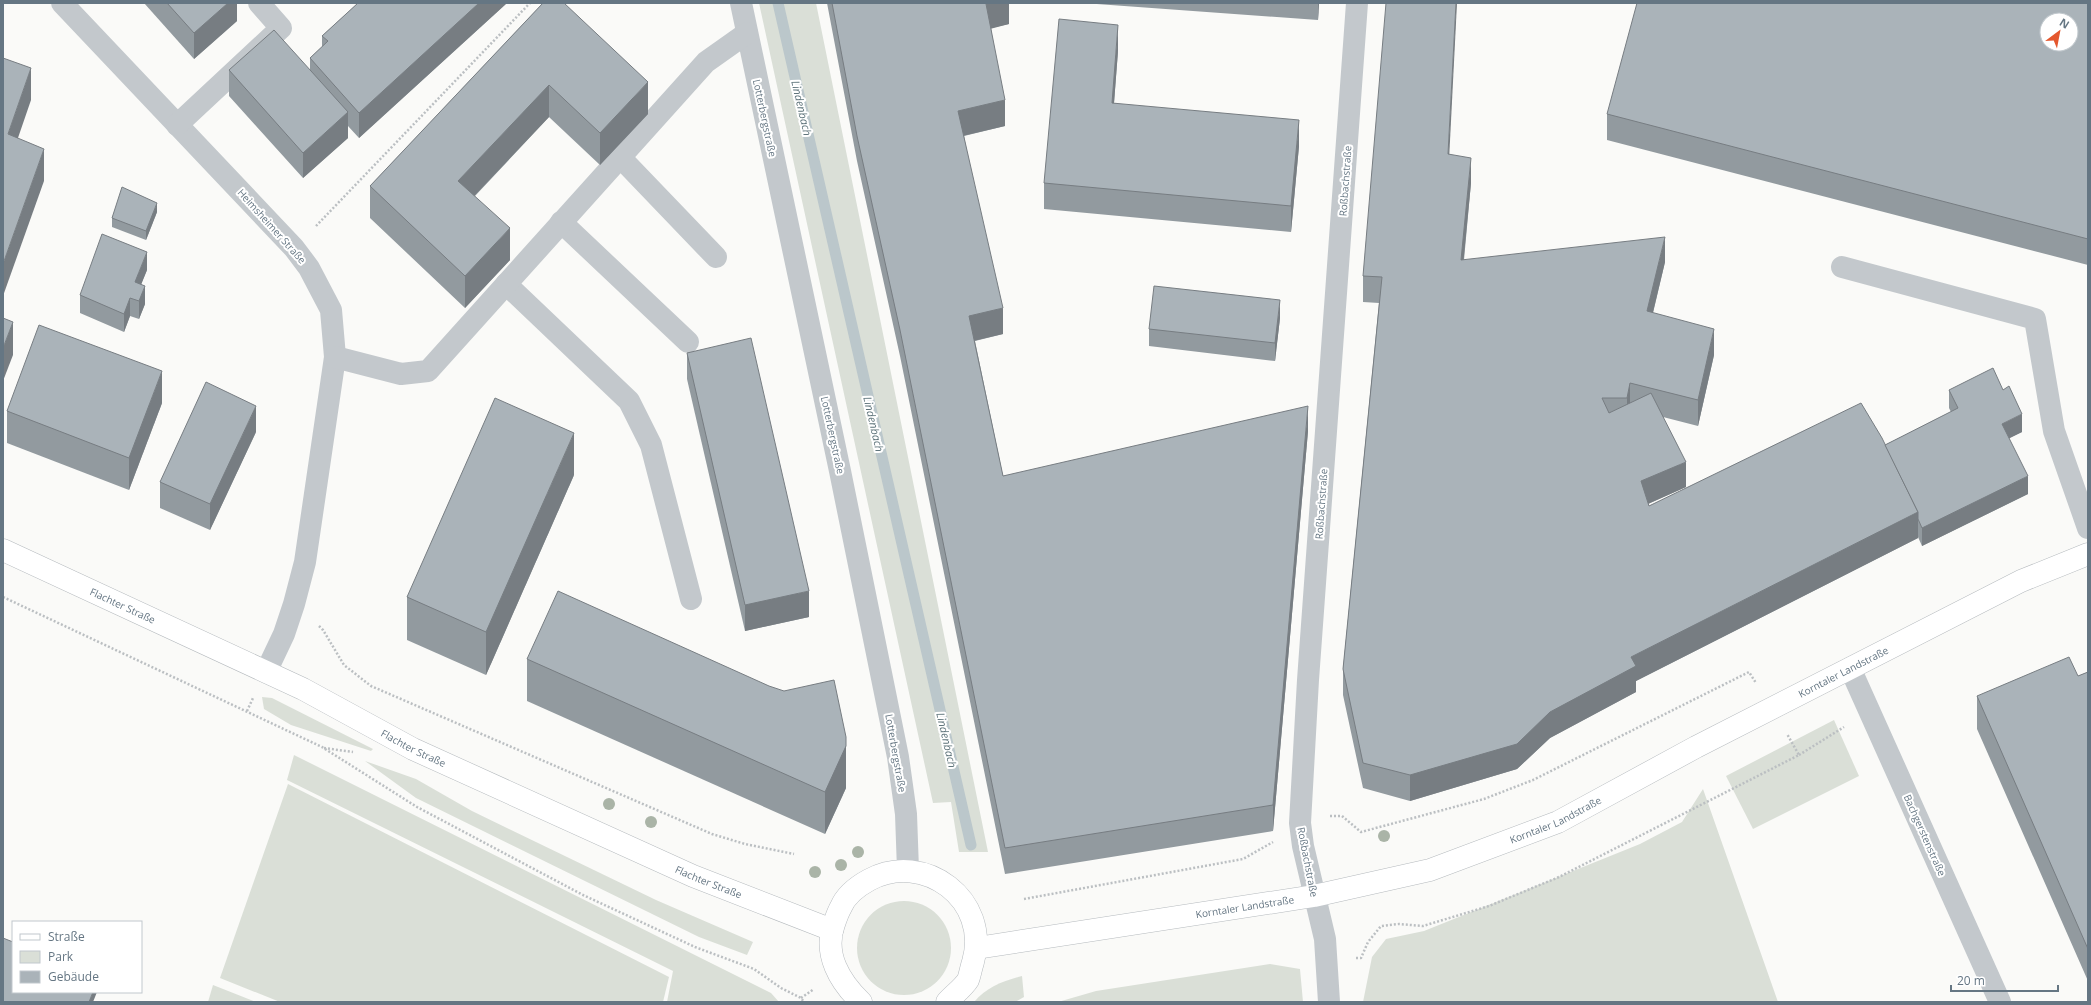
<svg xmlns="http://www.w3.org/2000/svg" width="2091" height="1005" font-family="'Open Sans',sans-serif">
<rect width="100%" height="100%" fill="#fafaf8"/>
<g fill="#dadfd7">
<path d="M 759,3 L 816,3 L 988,852 L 959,852 L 951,802 L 933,803 Z"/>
<path d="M 262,697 L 272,698 L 373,749 L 371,751 L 291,725 L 264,709 Z"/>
<path d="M 1834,720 L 1859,776 L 1753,829 L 1726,776 Z"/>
<path d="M 294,755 L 771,993 L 779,1002 L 667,1002 L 673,971 L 287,780 Z"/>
<path d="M 365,761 L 416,779 L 472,811 L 656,900 L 753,942 L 747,955 L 699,937 L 416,798 Z"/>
<path d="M 288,784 L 669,977 L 663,1002 L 280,1002 L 220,978 Z"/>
<path d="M 1703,789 L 1778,1002 L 1363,1002 L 1372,957 L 1386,939 L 1424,931 L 1640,844 L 1682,822 Z"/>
<circle cx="904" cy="948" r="47"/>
<path d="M 1270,964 L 1300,969 L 1303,1002 L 1058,1002 L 1096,991 Z"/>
<path d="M 1022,976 L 1024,997 L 1015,1002 L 974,1002 C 987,987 1003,981 1022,976 Z"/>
<path d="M 213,985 L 256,1002 L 208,1002 Z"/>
</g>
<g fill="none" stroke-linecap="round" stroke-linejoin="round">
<path stroke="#bbc7cb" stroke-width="11" d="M 778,3 L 971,845"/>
<defs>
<g id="major">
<path id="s1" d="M 3,550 L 303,689 L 413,749 L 693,876 L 832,930"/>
<path id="s2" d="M 977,948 L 1314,896 L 1430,870 L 1558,822 L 1696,747 L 2021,581 L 2088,554"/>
<path d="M 861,1002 C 840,982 823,954 834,924 C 836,918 838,912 841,907 C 846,895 858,886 869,880 C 924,850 991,900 973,962 C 971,968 970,975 968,980 C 963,988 953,995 947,1002"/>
</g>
</defs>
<use href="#major" stroke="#b5babe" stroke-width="23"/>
<g stroke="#bbbfc2" stroke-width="2.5" stroke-dasharray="2 2" stroke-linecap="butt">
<path d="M 316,226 L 530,3"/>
<path d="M 3,597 L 322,747 L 417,807 L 583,895 L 695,947 L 754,969 L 781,988 L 801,998 L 804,1002"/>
<path d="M 319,626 L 323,630 L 344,665 L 371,686 L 712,834 L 745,844 L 794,854"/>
<path d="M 247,711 L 253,698"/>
<path d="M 324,748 L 353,752"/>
<path d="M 1799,755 L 1844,727"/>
<path d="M 1330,816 L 1342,816 L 1361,832 L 1484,799 L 1533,780 L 1749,672 L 1756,683"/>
<path d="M 1024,899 L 1243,859 L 1273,842"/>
<path d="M 1356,958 L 1361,958 L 1368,942 L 1381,926 L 1399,924 L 1423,926 L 1489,906 L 1559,877 L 1799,755 L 1787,734"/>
<path d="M 801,998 L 814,989"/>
</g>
<g stroke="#c3c8cc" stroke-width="22">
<path d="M 62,3 L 294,248 L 309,268 L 331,310 L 335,357 L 305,562 L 294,604 L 284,634 L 266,672"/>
<path d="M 741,3 L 840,471 L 898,757 L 906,814 L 908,870"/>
<path d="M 177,125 L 281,28 L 259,3"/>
<path d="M 620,157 L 716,257"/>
<path d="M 561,222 L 688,342"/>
<path d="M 1842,267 L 2035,319 L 2054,431 L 2088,528"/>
<path d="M 506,284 L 629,401 L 651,445 L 691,599"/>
<path d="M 335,357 L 401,374 L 428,371 L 706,62 L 747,33"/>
<path d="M 1850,668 L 2000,1002"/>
<path d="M 1329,1002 L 1325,939 L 1303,846 L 1300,823 L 1308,680 L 1357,3"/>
</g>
<use href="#major" stroke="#fff" stroke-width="22"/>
</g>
<g fill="#aab4a7">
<circle cx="609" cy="804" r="6"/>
<circle cx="651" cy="822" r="6"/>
<circle cx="1384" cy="836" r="6"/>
<circle cx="858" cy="852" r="6"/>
<circle cx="841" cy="865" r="6"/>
<circle cx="815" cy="872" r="6"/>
</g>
<g fill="#929a9f">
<path d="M 144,3 L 237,3 L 237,21 L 194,59 Z"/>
<path d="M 358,3 L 507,3 L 359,138 L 348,126 L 348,138 L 303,178 L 229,96 L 229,70 L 310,70 L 310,58 L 322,47 L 322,36 Z"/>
<path d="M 543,3 L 648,114 L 600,165 L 549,117 L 475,196 L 510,260 L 465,308 L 370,218 L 370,186 Z"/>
<path d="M 827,3 L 1009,3 L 1009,24 L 991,28 L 1005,126 L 964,136 L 1003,334 L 975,341 L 1003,476 L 1308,431 L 1273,831 L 1005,874 L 900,356 L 857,161 Z"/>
<path d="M 1083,3 L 1319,3 L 1318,20 Z"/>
<path d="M 2088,3 L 2088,265 L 1607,140 L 1607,114 Z"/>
<path d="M 1118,51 L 1114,103 L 1299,146 L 1291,232 L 1044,209 L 1044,183 Z"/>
<path d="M 1449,154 L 1471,183 L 1464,260 L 1665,262 L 1653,313 L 1714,355 L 1698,426 L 1663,417 L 1686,487 L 1648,504 L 1649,506 L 1885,445 L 1951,412 L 1949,408 L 1949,390 L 2022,432 L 2009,438 L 2028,494 L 1922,546 L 1918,537 L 1918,538 L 1636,681 L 1636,692 L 1550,738 L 1517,769 L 1410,801 L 1363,788 L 1343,695 L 1343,669 L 1379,303 L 1363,302 L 1363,276 Z"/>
<path d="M 157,212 L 146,240 L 112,227 L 112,218 Z"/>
<path d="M 147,270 L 141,284 L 145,304 L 139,319 L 130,316 L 124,332 L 80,313 L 80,295 Z"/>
<path d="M 1280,318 L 1275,361 L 1149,346 L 1149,329 Z"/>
<path d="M 687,353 L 809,617 L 745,631 L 687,379 Z"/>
<path d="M 162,403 L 129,490 L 7,443 L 7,411 Z"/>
<path d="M 256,432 L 210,530 L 160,508 L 160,482 Z"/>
<path d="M 574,475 L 486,675 L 407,640 L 407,597 Z"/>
<path d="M 527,659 L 846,779 L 846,788 L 825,834 L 527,701 Z"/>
<path d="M 2088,672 L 2088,981 L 1977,729 L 1977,696 L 2078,676 Z"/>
</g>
<g fill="#777d82">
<path d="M 228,3 L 237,3 L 237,21 L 194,59 L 194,33 Z"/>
<path d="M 479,3 L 507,3 L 359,138 L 359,113 Z"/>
<path d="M 990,3 L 1009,3 L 1009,24 L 986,30 L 986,4 Z"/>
<path d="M 1318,3 L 1319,3 L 1318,20 Z"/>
<path d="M 1456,3 L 1457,3 L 1448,180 L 1448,154 Z"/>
<path d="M 1118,25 L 1118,51 L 1112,129 L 1112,103 Z"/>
<path d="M 31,68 L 31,100 L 8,167 L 8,134 Z"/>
<path d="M 648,82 L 648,114 L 600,165 L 600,133 Z"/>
<path d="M 549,85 L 549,117 L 458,213 L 458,181 Z"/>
<path d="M 1005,100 L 1005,126 L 958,137 L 958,111 Z"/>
<path d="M 348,112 L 348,138 L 303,178 L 303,153 Z"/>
<path d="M 1299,120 L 1299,146 L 1291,232 L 1291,206 Z"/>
<path d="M 44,149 L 44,181 L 3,296 L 3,264 Z"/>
<path d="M 1471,158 L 1471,183 L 1461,286 L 1461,260 Z"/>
<path d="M 157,203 L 157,212 L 146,240 L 146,231 Z"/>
<path d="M 510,228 L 510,260 L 465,308 L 465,276 Z"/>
<path d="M 1665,237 L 1665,262 L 1647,337 L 1647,311 Z"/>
<path d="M 147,252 L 147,270 L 135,300 L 135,282 Z"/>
<path d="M 145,286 L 145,304 L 139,319 L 139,301 Z"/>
<path d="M 130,298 L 130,316 L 124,332 L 124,314 Z"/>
<path d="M 1280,300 L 1280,318 L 1275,361 L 1275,343 Z"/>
<path d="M 1003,308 L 1003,334 L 969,342 L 969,316 Z"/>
<path d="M 13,322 L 13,355 L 3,381 L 3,348 Z"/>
<path d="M 1714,329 L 1714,355 L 1698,426 L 1698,400 Z"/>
<path d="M 162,371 L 162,403 L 129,490 L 129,458 Z"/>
<path d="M 1630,383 L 1630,409 L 1627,423 L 1627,398 Z"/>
<path d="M 256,406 L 256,432 L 210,530 L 210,504 Z"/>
<path d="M 1308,406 L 1308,431 L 1273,831 L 1273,805 Z"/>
<path d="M 2022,414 L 2022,432 L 2002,442 L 2002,424 Z"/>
<path d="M 574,433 L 574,475 L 486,675 L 486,632 Z"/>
<path d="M 1686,462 L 1686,487 L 1641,507 L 1641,481 Z"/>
<path d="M 2028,476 L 2028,494 L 1922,546 L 1922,528 Z"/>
<path d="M 1918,512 L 1918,538 L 1636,681 L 1636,692 L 1550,738 L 1517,769 L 1410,801 L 1410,775 L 1550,712 L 1631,657 Z"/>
<path d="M 809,591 L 809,617 L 745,631 L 745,605 Z"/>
<path d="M 846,737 L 846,788 L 825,834 L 825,792 Z"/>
<path d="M 93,992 L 97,992 L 93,1002 L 89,1002 Z"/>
</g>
<g fill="#aab3b9" stroke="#777d82" fill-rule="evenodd">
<path d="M 167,3 L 228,3 L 194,33 Z"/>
<path d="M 358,3 L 479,3 L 359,113 L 310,58 L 328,41 L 322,36 Z"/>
<path d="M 543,3 L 564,3 L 648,82 L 600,133 L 549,85 L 458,181 L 510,228 L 465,276 L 370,186 Z"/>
<path d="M 832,3 L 990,3 L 986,4 L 1005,100 L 958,111 L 1003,308 L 969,316 L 1003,476 L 1308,406 L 1273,805 L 1005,848 L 900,330 L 857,136 Z"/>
<path d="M 1386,3 L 1456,3 L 1448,154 L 1471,158 L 1461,260 L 1665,237 L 1647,311 L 1714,329 L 1698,400 L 1630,383 L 1627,398 L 1602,398 L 1609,413 L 1651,393 L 1686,462 L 1641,481 L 1649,506 L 1861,403 L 1882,438 L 1918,512 L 1631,657 L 1636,666 L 1550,712 L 1517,744 L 1410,775 L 1363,763 L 1343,669 L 1382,277 L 1363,276 Z"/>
<path d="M 1637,3 L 2088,3 L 2088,239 L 1607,114 ZM 2047,20 L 2071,20 L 2071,44 L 2047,44 Z"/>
<path d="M 1059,19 L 1118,25 L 1112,103 L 1299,120 L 1291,206 L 1044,183 Z"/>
<path d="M 274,30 L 348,112 L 303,153 L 229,70 Z"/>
<path d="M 3,58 L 31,68 L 8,134 L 44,149 L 3,264 Z"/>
<path d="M 122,187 L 157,203 L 146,231 L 112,218 Z"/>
<path d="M 102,234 L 147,252 L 135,282 L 145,286 L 139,301 L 130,298 L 124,314 L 80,295 Z"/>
<path d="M 1154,286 L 1280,300 L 1275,343 L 1149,329 Z"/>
<path d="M 3,318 L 13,322 L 3,348 Z"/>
<path d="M 39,325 L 162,371 L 129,458 L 7,411 Z"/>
<path d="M 751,338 L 809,591 L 745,605 L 687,353 Z"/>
<path d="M 1993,368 L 2003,390 L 2009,386 L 2022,414 L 2002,424 L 2028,476 L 1922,528 L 1918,519 L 1918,512 L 1885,445 L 1958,408 L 1949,390 Z"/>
<path d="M 206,382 L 256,406 L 210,504 L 160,482 Z"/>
<path d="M 495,398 L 574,433 L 486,632 L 407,597 Z"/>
<path d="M 558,591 L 769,686 L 784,691 L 834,680 L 846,737 L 846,746 L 825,792 L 527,659 Z"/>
<path d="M 2069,657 L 2078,676 L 2088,672 L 2088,949 L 1977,696 Z"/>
<path d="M 3,938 L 13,942 L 13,992 L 93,992 L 89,1002 L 3,1002 Z"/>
</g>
<g text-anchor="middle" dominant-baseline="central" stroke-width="4" stroke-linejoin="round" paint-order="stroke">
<g font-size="10" fill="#657683" stroke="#fff">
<text transform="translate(765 118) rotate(78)">Lotterbergstraße</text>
<text transform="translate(1345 181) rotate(-86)">Roßbachstraße</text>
<text transform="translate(272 226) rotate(48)">Heimsheimer Straße</text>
<text transform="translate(833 435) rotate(78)">Lotterbergstraße</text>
<text transform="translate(1321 504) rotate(-86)">Roßbachstraße</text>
<text stroke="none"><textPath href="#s1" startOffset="132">Flachter Straße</textPath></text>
<text stroke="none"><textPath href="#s2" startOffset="919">Korntaler Landstraße</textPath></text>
<text stroke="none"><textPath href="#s1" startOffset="456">Flachter Straße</textPath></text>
<text transform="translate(896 753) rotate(80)">Lotterbergstraße</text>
<text stroke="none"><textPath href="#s2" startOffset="595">Korntaler Landstraße</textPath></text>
<text transform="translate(1925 835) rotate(66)">Bachgerstenstraße</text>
<text transform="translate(1308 862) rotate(79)">Roßbachstraße</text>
<text stroke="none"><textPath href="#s1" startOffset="780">Flachter Straße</textPath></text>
<text stroke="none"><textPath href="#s2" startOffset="271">Korntaler Landstraße</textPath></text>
</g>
<g font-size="11" font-style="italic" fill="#60757c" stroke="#fff">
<text transform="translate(802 108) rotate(77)">Lindenbach</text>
<text transform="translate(874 424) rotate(77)">Lindenbach</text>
<text transform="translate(947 740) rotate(77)">Lindenbach</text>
</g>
</g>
<rect width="2091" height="1005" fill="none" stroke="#657683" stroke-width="8"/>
<rect x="12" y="921" width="130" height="72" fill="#ffffff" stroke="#c1c8cd"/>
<rect x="20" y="934" width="20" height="6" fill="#ffffff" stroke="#c1c8cd"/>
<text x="48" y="941" font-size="12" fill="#657683">Straße</text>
<rect x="20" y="951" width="20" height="12" fill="#dadfd7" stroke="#c1c8cd"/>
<text x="48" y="961" font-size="12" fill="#657683">Park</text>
<rect x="20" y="971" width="20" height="12" fill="#aab3b9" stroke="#c1c8cd"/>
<text x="48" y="981" font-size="12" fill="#657683">Gebäude</text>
<g transform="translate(2059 32) rotate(32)"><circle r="19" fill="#ffffff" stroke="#c1c8cd"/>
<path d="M0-3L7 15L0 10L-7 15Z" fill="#e4572e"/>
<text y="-6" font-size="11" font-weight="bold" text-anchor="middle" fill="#657683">N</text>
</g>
<path d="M1951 985v6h107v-6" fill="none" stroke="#657683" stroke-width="2"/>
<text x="1957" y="985" font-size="12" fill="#657683" stroke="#ffffff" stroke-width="3" paint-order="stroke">20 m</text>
</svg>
